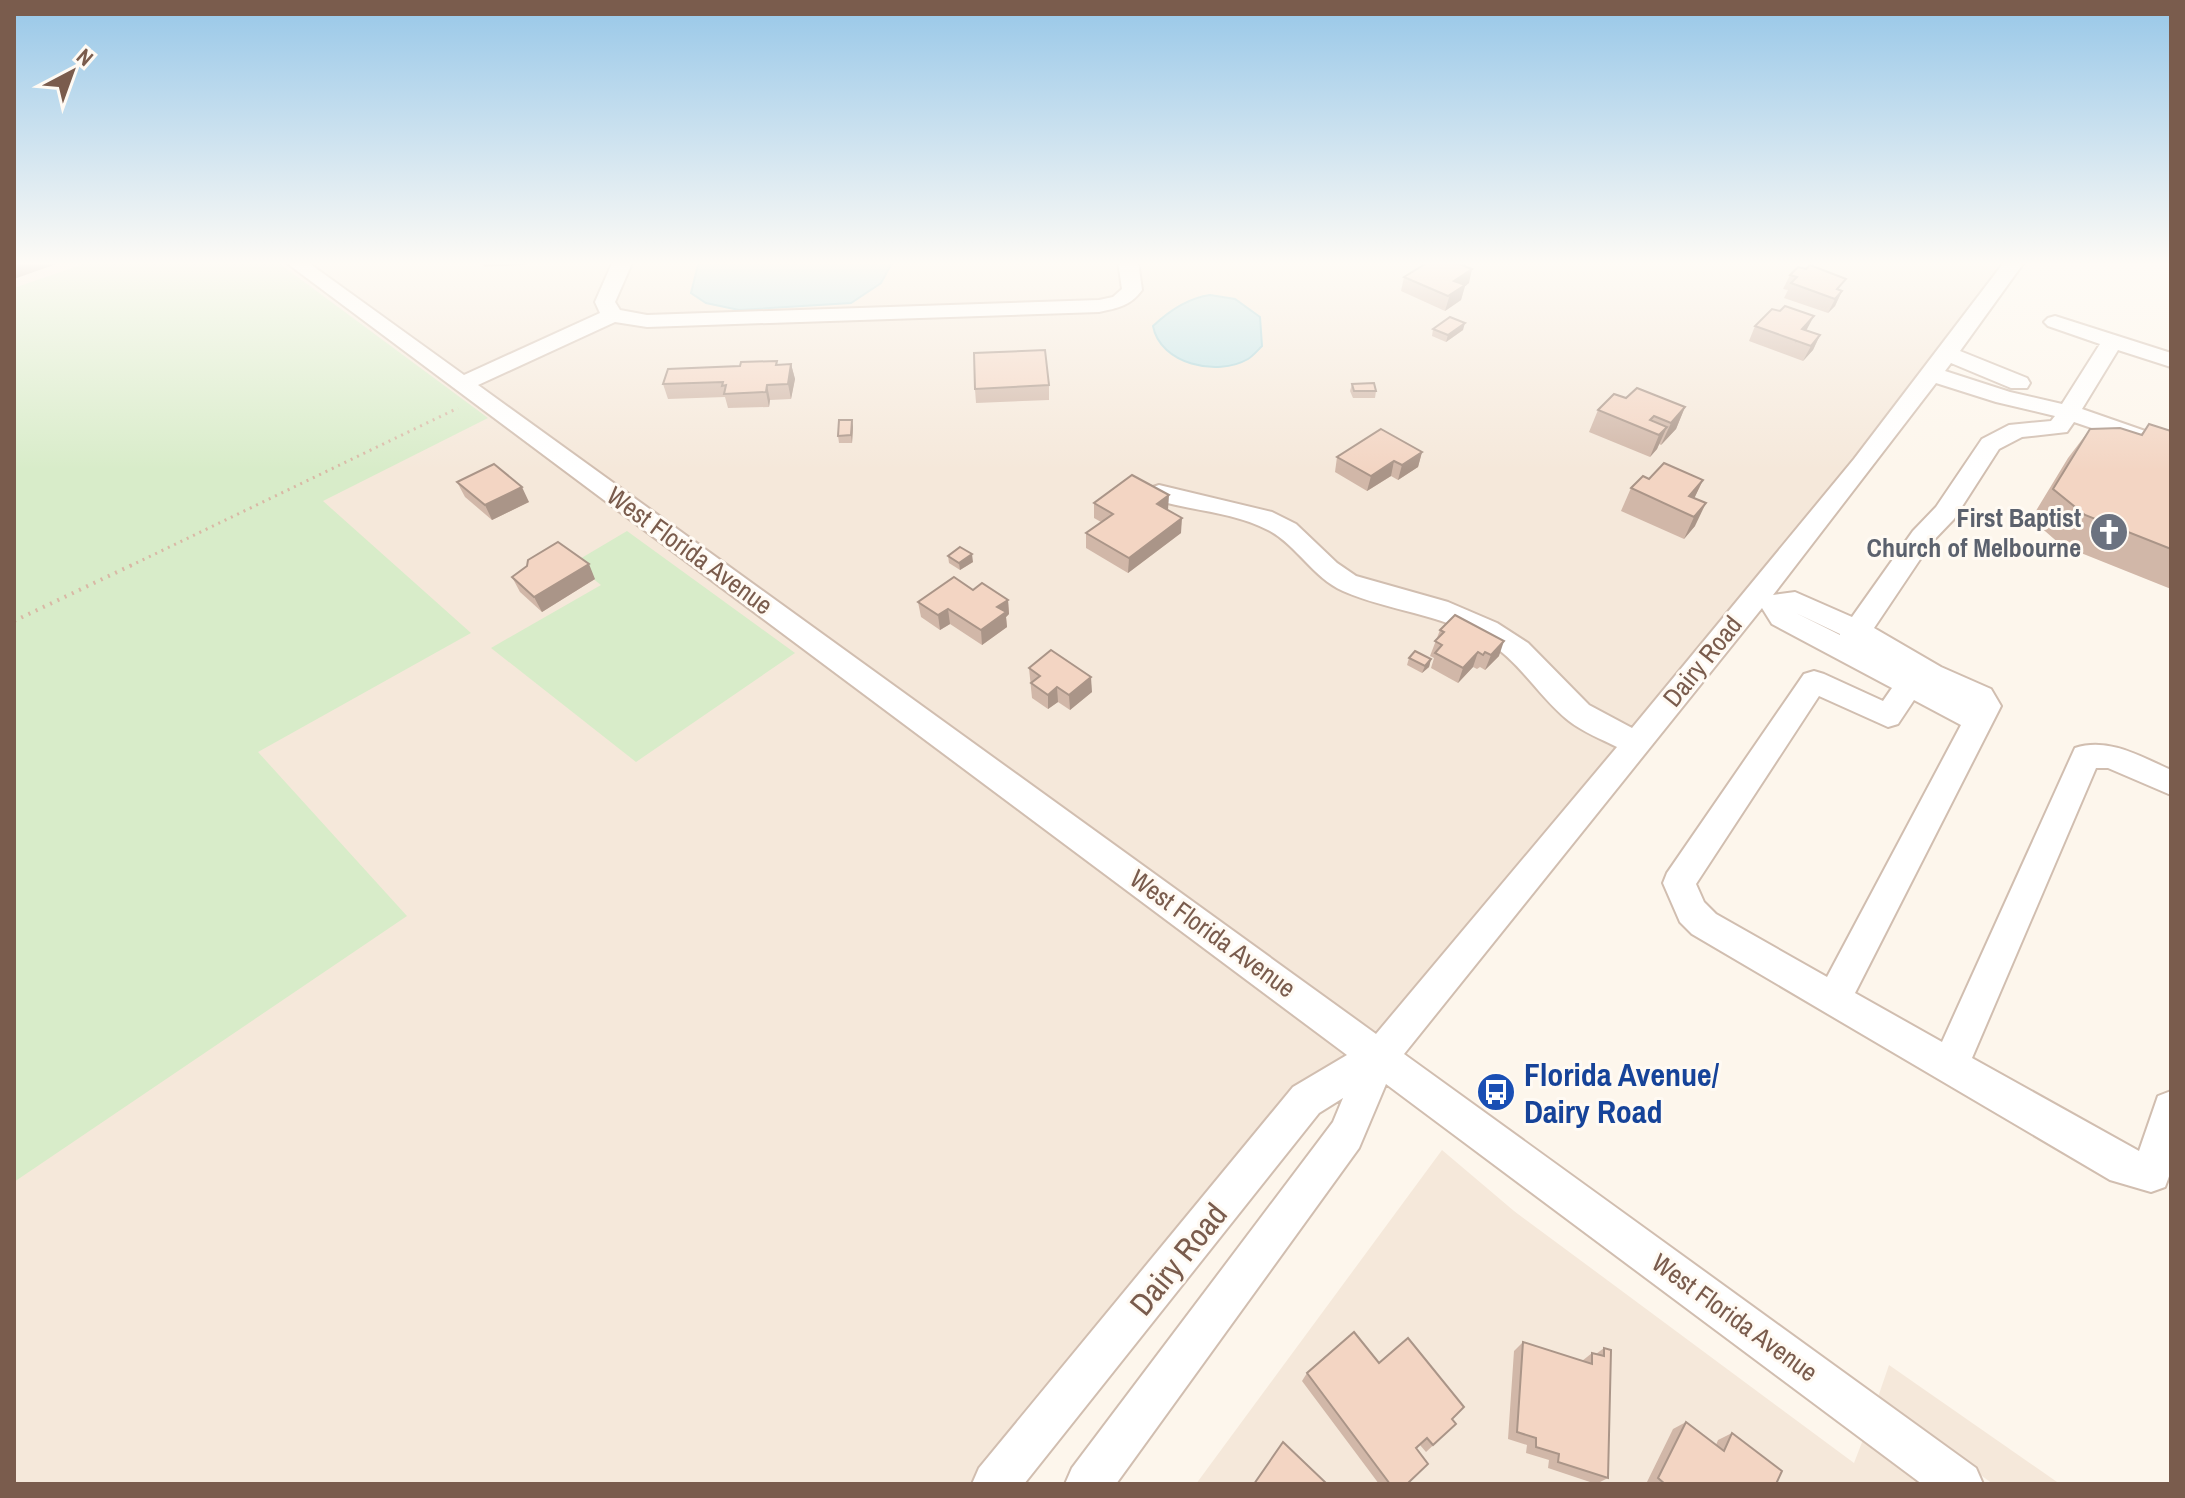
<svg xmlns="http://www.w3.org/2000/svg" width="2185" height="1498" font-family="'Archivo Narrow',sans-serif">
<rect width="100%" height="100%" fill="#fdf6ec"/>
<g fill="#f5e8da">
<path d="M 14,261 L 2015,261 L 1948,354 L 1380,1056 L 1306,1100 L 995,1484 L 14,1484 Z"/>
<path d="M 1442,1150 L 1514,1211 L 1854,1463 L 1864,1437 L 1927,1484 L 1196,1484 Z"/>
<path d="M 1889,1365 L 2060,1484 L 1993,1484 L 1877,1400 Z"/>
</g>
<g fill="#d8ecc9">
<path d="M 92,261 L 276,261 L 488,418 L 323,501 L 471,633 L 258,752 L 407,916 L 14,1182 L 14,288 Z"/>
<path d="M 627,531 L 795,653 L 636,762 L 491,648 L 601,585 L 573,563 Z"/>
</g>
<g fill="#bfe3e8" stroke="#a5d3da" stroke-width="2">
<path d="M 699,261 L 893,261 L 881,283 L 851,303 L 739,310 L 706,303 L 691,293 Z"/>
<path d="M 1210,295 L 1235,299 L 1260,317 L 1262,346 C 1258,350 1253,356 1248,359 C 1217,377 1160,364 1153,326 C 1169,311 1188,298 1210,295 Z"/>
</g>
<g fill="none" stroke-linecap="round" stroke-linejoin="round">
<defs>
<path id="minor" d="M 284,261 L 306,261 L 464,375 L 600,313 L 595,302 L 613,261 L 633,261 L 615,302 L 620,310 L 647,315 L 1099,300 L 1113,297 L 1122,289 L 1118,261 L 1138,261 L 1142,290 C 1130,306 1118,308 1099,312 L 647,327 L 615,322 L 478,385 L 1376,1034 L 1617,747 C 1601,739 1583,732 1569,721 C 1538,696 1520,661 1486,641 C 1437,612 1391,612 1343,591 C 1312,577 1297,545 1268,530 C 1232,511 1188,511 1150,498 L 1147,493 L 1150,488 L 1159,485 L 1272,512 L 1296,524 L 1337,563 L 1356,576 L 1448,602 L 1497,623 L 1528,643 L 1589,705 L 1632,728 L 1854,459 L 2005,261 L 2025,261 L 1960,351 L 2027,378 L 2030,383 L 2027,388 L 2011,388 L 1951,363 L 1945,371 L 2010,392 L 2062,404 L 2100,344 L 2048,326 L 2044,322 L 2048,318 L 2055,316 L 2171,353 L 2171,367 L 2118,350 L 2082,409 L 2171,440 L 2171,455 L 2074,422 L 2067,432 L 2022,437 L 1999,449 L 1954,519 L 1931,543 L 1874,628 L 1941,667 L 1991,689 L 2001,706 L 1855,993 L 1942,1042 L 2075,748 C 2109,737 2141,757 2171,770 L 2171,795 L 2108,768 L 2096,768 L 1972,1058 L 2139,1151 L 2158,1096 L 2171,1091 L 2171,1171 L 2165,1187 L 2151,1192 L 2110,1180 L 1692,934 L 1680,922 L 1663,883 L 1667,873 L 1804,674 L 1814,671 L 1824,674 L 1883,701 L 1892,688 L 1772,624 L 1762,608 L 1404,1054 L 1976,1468 L 1983,1484 L 1922,1484 L 1386,1084 L 1359,1148 L 1116,1484 L 1065,1484 L 1072,1468 L 1333,1122 L 1343,1098 L 1319,1113 L 1024,1484 L 972,1484 L 979,1468 L 1293,1087 L 1347,1055 ZM 1936,383 L 1996,402 L 2055,416 L 2051,421 L 2009,425 L 1982,439 L 1936,507 L 1913,531 L 1852,617 L 1795,592 L 1773,595 ZM 1796,613 L 1840,634 L 1840,635 ZM 1819,696 L 1888,727 L 1898,724 L 1914,700 L 1961,725 L 1827,977 L 1716,914 L 1704,902 L 1696,884 Z"/>
</defs>
<use href="#minor" stroke="#d1beb0" stroke-width="4"/>
<path stroke="#d9b8a5" stroke-width="3" stroke-dasharray="2 5" stroke-linecap="butt" d="M 130,566 L 458,408"/>
<path stroke="#d9b8a5" stroke-width="4" stroke-dasharray="2 6" stroke-linecap="butt" d="M 14,621 L 134,564"/>
<use href="#minor" fill="#fff" fill-rule="evenodd"/>
</g>
<g fill="#d1b7a8">
<path d="M 481,261 L 526,261 L 524,265 L 484,267 Z"/>
<path d="M 964,261 L 994,261 L 993,264 Z"/>
<path d="M 1790,275 L 1841,291 L 1842,291 L 1835,306 L 1828,313 L 1784,298 L 1788,290 L 1783,289 Z"/>
<path d="M 1404,277 L 1469,283 L 1465,286 L 1461,300 L 1445,311 L 1401,291 Z"/>
<path d="M 1755,326 L 1806,330 L 1820,335 L 1813,350 L 1803,361 L 1749,341 Z"/>
<path d="M 1433,329 L 1463,330 L 1446,342 L 1432,336 Z"/>
<path d="M 791,364 L 795,379 L 791,399 L 770,400 L 769,407 L 728,408 L 725,397 L 668,399 L 663,384 L 777,365 Z"/>
<path d="M 1352,384 L 1376,391 L 1375,398 L 1353,398 L 1350,391 Z"/>
<path d="M 1049,385 L 1049,400 L 976,403 L 975,389 Z"/>
<path d="M 1626,398 L 1685,407 L 1676,429 L 1661,445 L 1659,444 L 1657,449 L 1650,457 L 1589,432 L 1598,410 Z"/>
<path d="M 852,420 L 853,427 L 852,443 L 839,443 L 838,436 Z"/>
<path d="M 2149,424 L 2171,431 L 2171,589 L 2061,545 L 2031,519 L 2068,458 L 2090,429 L 2141,434 Z"/>
<path d="M 1422,452 L 1418,467 L 1398,480 L 1391,476 L 1367,491 L 1335,472 L 1337,457 Z"/>
<path d="M 1649,479 L 1703,480 L 1694,498 L 1695,526 L 1684,539 L 1621,511 L 1631,488 Z"/>
<path d="M 457,482 L 529,502 L 492,520 L 465,497 Z"/>
<path d="M 1094,503 L 1168,510 L 1181,533 L 1128,573 L 1086,548 L 1086,533 L 1101,522 L 1094,518 Z"/>
<path d="M 948,556 L 973,562 L 960,570 L 949,563 Z"/>
<path d="M 512,577 L 595,579 L 542,612 L 520,592 Z"/>
<path d="M 973,590 L 1008,600 L 1009,614 L 1006,617 L 1007,627 L 982,645 L 950,624 L 940,630 L 921,617 L 918,602 Z"/>
<path d="M 1440,630 L 1499,656 L 1485,670 L 1480,667 L 1477,669 L 1473,667 L 1458,683 L 1431,668 L 1434,658 L 1430,656 Z"/>
<path d="M 1409,658 L 1431,659 L 1429,667 L 1422,673 L 1407,665 Z"/>
<path d="M 1029,668 L 1092,692 L 1070,710 L 1058,702 L 1048,709 L 1032,698 Z"/>
<path d="M 1523,1342 L 1582,1361 L 1592,1353 L 1596,1354 L 1604,1348 L 1608,1478 L 1596,1484 L 1548,1468 L 1549,1460 L 1526,1453 L 1527,1445 L 1508,1439 L 1514,1351 Z"/>
<path d="M 1379,1363 L 1452,1419 L 1456,1424 L 1426,1452 L 1420,1445 L 1416,1449 L 1407,1484 L 1379,1484 L 1302,1381 L 1307,1373 Z"/>
<path d="M 1686,1422 L 1716,1445 L 1718,1440 L 1732,1433 L 1776,1484 L 1646,1484 L 1673,1429 Z"/>
</g>
<g fill="#aa9588">
<path d="M 14,261 L 61,261 L 62,262 L 14,279 Z"/>
<path d="M 1472,269 L 1469,283 L 1465,286 L 1461,300 L 1445,311 L 1454,281 Z"/>
<path d="M 1842,291 L 1835,306 L 1828,313 L 1835,299 Z"/>
<path d="M 1814,316 L 1806,331 L 1795,343 L 1802,329 Z"/>
<path d="M 1465,323 L 1463,330 L 1446,342 L 1448,335 Z"/>
<path d="M 1820,335 L 1813,350 L 1803,361 L 1811,346 Z"/>
<path d="M 791,364 L 795,379 L 791,399 L 788,384 Z"/>
<path d="M 767,385 L 770,400 L 769,407 L 766,392 Z"/>
<path d="M 1685,407 L 1676,429 L 1661,445 L 1671,423 Z"/>
<path d="M 852,420 L 853,427 L 852,443 L 851,435 Z"/>
<path d="M 1667,427 L 1657,449 L 1650,457 L 1659,435 Z"/>
<path d="M 1422,452 L 1418,467 L 1398,480 L 1402,465 Z"/>
<path d="M 1394,461 L 1391,476 L 1367,491 L 1371,476 Z"/>
<path d="M 1703,480 L 1692,503 L 1689,496 Z"/>
<path d="M 522,487 L 529,502 L 492,520 L 485,505 Z"/>
<path d="M 1169,495 L 1168,510 L 1157,504 Z"/>
<path d="M 1706,503 L 1695,526 L 1684,539 L 1694,517 Z"/>
<path d="M 1182,518 L 1181,533 L 1128,573 L 1129,558 Z"/>
<path d="M 972,554 L 973,562 L 960,570 L 959,563 Z"/>
<path d="M 589,564 L 595,579 L 542,612 L 534,597 Z"/>
<path d="M 1008,600 L 1009,614 L 1006,617 L 1007,627 L 982,645 L 981,630 L 997,607 Z"/>
<path d="M 948,609 L 950,624 L 940,630 L 938,615 Z"/>
<path d="M 1504,641 L 1499,656 L 1485,670 L 1491,655 Z"/>
<path d="M 1478,652 L 1473,667 L 1458,683 L 1463,668 Z"/>
<path d="M 1431,659 L 1429,667 L 1422,673 L 1425,666 Z"/>
<path d="M 1091,677 L 1092,692 L 1070,710 L 1069,695 Z"/>
<path d="M 1057,687 L 1058,702 L 1048,709 L 1048,695 Z"/>
</g>
<g fill="#f3d5c3" stroke="#aa9588" stroke-width="2">
<path d="M 1430,261 L 1452,261 L 1472,269 L 1454,281 L 1465,285 L 1448,296 L 1404,277 Z"/>
<path d="M 1810,265 L 1846,279 L 1837,289 L 1842,291 L 1835,299 L 1791,283 L 1797,277 L 1790,275 L 1798,267 L 1806,269 Z"/>
<path d="M 1785,306 L 1814,316 L 1802,329 L 1820,335 L 1811,346 L 1755,326 L 1772,309 L 1780,311 Z"/>
<path d="M 1450,317 L 1465,323 L 1448,335 L 1433,329 Z"/>
<path d="M 1045,350 L 1049,385 L 975,389 L 974,353 Z"/>
<path d="M 777,361 L 776,365 L 791,364 L 788,384 L 767,385 L 766,392 L 724,394 L 726,385 L 722,386 L 723,382 L 663,384 L 668,369 L 740,366 L 741,362 Z"/>
<path d="M 1374,383 L 1376,391 L 1354,391 L 1352,384 Z"/>
<path d="M 1637,388 L 1685,407 L 1671,423 L 1654,416 L 1650,420 L 1667,427 L 1659,435 L 1598,410 L 1614,394 L 1626,398 Z"/>
<path d="M 839,420 L 852,420 L 851,435 L 838,436 Z"/>
<path d="M 2149,424 L 2171,431 L 2171,549 L 2085,515 L 2053,489 L 2090,429 L 2120,428 L 2142,435 Z"/>
<path d="M 1381,429 L 1422,452 L 1402,465 L 1394,461 L 1371,476 L 1337,457 Z"/>
<path d="M 1664,463 L 1703,480 L 1689,496 L 1706,503 L 1694,517 L 1631,488 L 1643,476 L 1649,479 Z"/>
<path d="M 494,464 L 522,487 L 485,505 L 457,482 Z"/>
<path d="M 1132,475 L 1169,495 L 1157,504 L 1182,518 L 1129,558 L 1086,533 L 1113,514 L 1094,503 Z"/>
<path d="M 558,542 L 589,564 L 534,597 L 512,577 L 527,566 L 528,560 Z"/>
<path d="M 960,547 L 972,554 L 959,563 L 948,556 Z"/>
<path d="M 954,577 L 973,590 L 982,583 L 1008,600 L 997,607 L 1006,612 L 981,630 L 948,609 L 938,615 L 918,602 Z"/>
<path d="M 1455,615 L 1504,641 L 1491,655 L 1485,652 L 1483,655 L 1478,652 L 1463,668 L 1435,653 L 1442,645 L 1435,641 L 1444,632 L 1440,630 Z"/>
<path d="M 1051,650 L 1091,677 L 1069,695 L 1057,687 L 1048,695 L 1031,683 L 1040,676 L 1029,668 Z"/>
<path d="M 1415,651 L 1431,659 L 1425,666 L 1409,658 Z"/>
<path d="M 1354,1332 L 1379,1363 L 1408,1338 L 1464,1407 L 1452,1419 L 1456,1424 L 1433,1445 L 1427,1438 L 1416,1448 L 1428,1464 L 1407,1484 L 1390,1484 L 1307,1373 Z"/>
<path d="M 1523,1342 L 1592,1364 L 1592,1353 L 1604,1356 L 1604,1348 L 1611,1350 L 1608,1478 L 1558,1462 L 1559,1454 L 1536,1447 L 1536,1438 L 1517,1432 Z"/>
<path d="M 1686,1422 L 1724,1451 L 1732,1433 L 1782,1471 L 1776,1484 L 1665,1484 L 1658,1478 Z"/>
<path d="M 1283,1442 L 1327,1484 L 1254,1484 Z"/>
</g>
<linearGradient id="sky" x2="0" y2="1"><stop stop-color="#97c7e8"/><stop offset="0.56" stop-color="#fefbf6"/><stop offset="1" stop-color="#fefbf6" stop-opacity="0"/></linearGradient>
<rect width="2185" height="470" fill="url(#sky)"/>
<defs>
<symbol id="church-disc" viewBox="-11 -11 22 22"><circle r="9.5" fill="#6b7280" stroke="#fffaf3"/><path d="M-1.2-6h2.4v3.5h3.3v2.4h-3.3V6h-2.4V-.1h-3.3v-2.4h3.3Z" fill="#fff"/></symbol>
<symbol id="bus-disc" viewBox="-11 -11 22 22"><circle r="9.5" fill="#1a4fb4" stroke="#fffaf3"/><path d="M-5-6H5V4H4V6H2V4H-2V6H-4V4H-5ZM-3.5-4V0h7V-4ZM-3.5 1.2v1.5H-2V1.2ZM2 1.2v1.5H3.5V1.2Z" fill="#fff"/></symbol>
</defs>
<g fill-rule="evenodd">
<use href="#church-disc" x="2087" y="510" width="44" height="44"/>
<use href="#bus-disc" x="1474" y="1070" width="44" height="44"/>
</g>
<g text-anchor="middle" dominant-baseline="central" stroke-width="6" stroke-linejoin="round" paint-order="stroke">
<g font-size="26" font-weight="bold" fill="#5b616d" stroke="#fffaf3" text-anchor="end">
<text x="2081" y="517">First Baptist<tspan x="2081" dy="30">Church of Melbourne</tspan></text>
</g>
<g font-size="26" fill="#7a5c4d" stroke="#fffaf3">
<text transform="translate(690 550) rotate(36)">West Florida Avenue</text>
<text transform="translate(1702 661) rotate(-51)">Dairy Road</text>
<text transform="translate(1213 933) rotate(36)">West Florida Avenue</text>
<text transform="translate(1735 1317) rotate(36)">West Florida Avenue</text>
</g>
<g font-size="32" font-weight="bold" fill="#164399" stroke="#fffaf3" text-anchor="start">
<text x="1524" y="1074">Florida Avenue/<tspan x="1524" dy="37">Dairy Road</tspan></text>
</g>
<g font-size="32" fill="#7a5c4d" stroke="#fffaf3">
<text transform="translate(1178 1259) rotate(-51)">Dairy Road</text>
</g>
</g>
<rect width="2185" height="1498" fill="none" stroke="#7a5c4d" stroke-width="32"/>
<g transform="translate(72 72) rotate(41)" stroke="#fffaf3" stroke-width="6" paint-order="stroke">
<path d="M0-6L14 30L0 20L-14 30Z" fill="#7a5c4d"/>
<text y="-12" font-size="22" font-weight="bold" text-anchor="middle" fill="#7a5c4d">N</text>
</g>
</svg>
